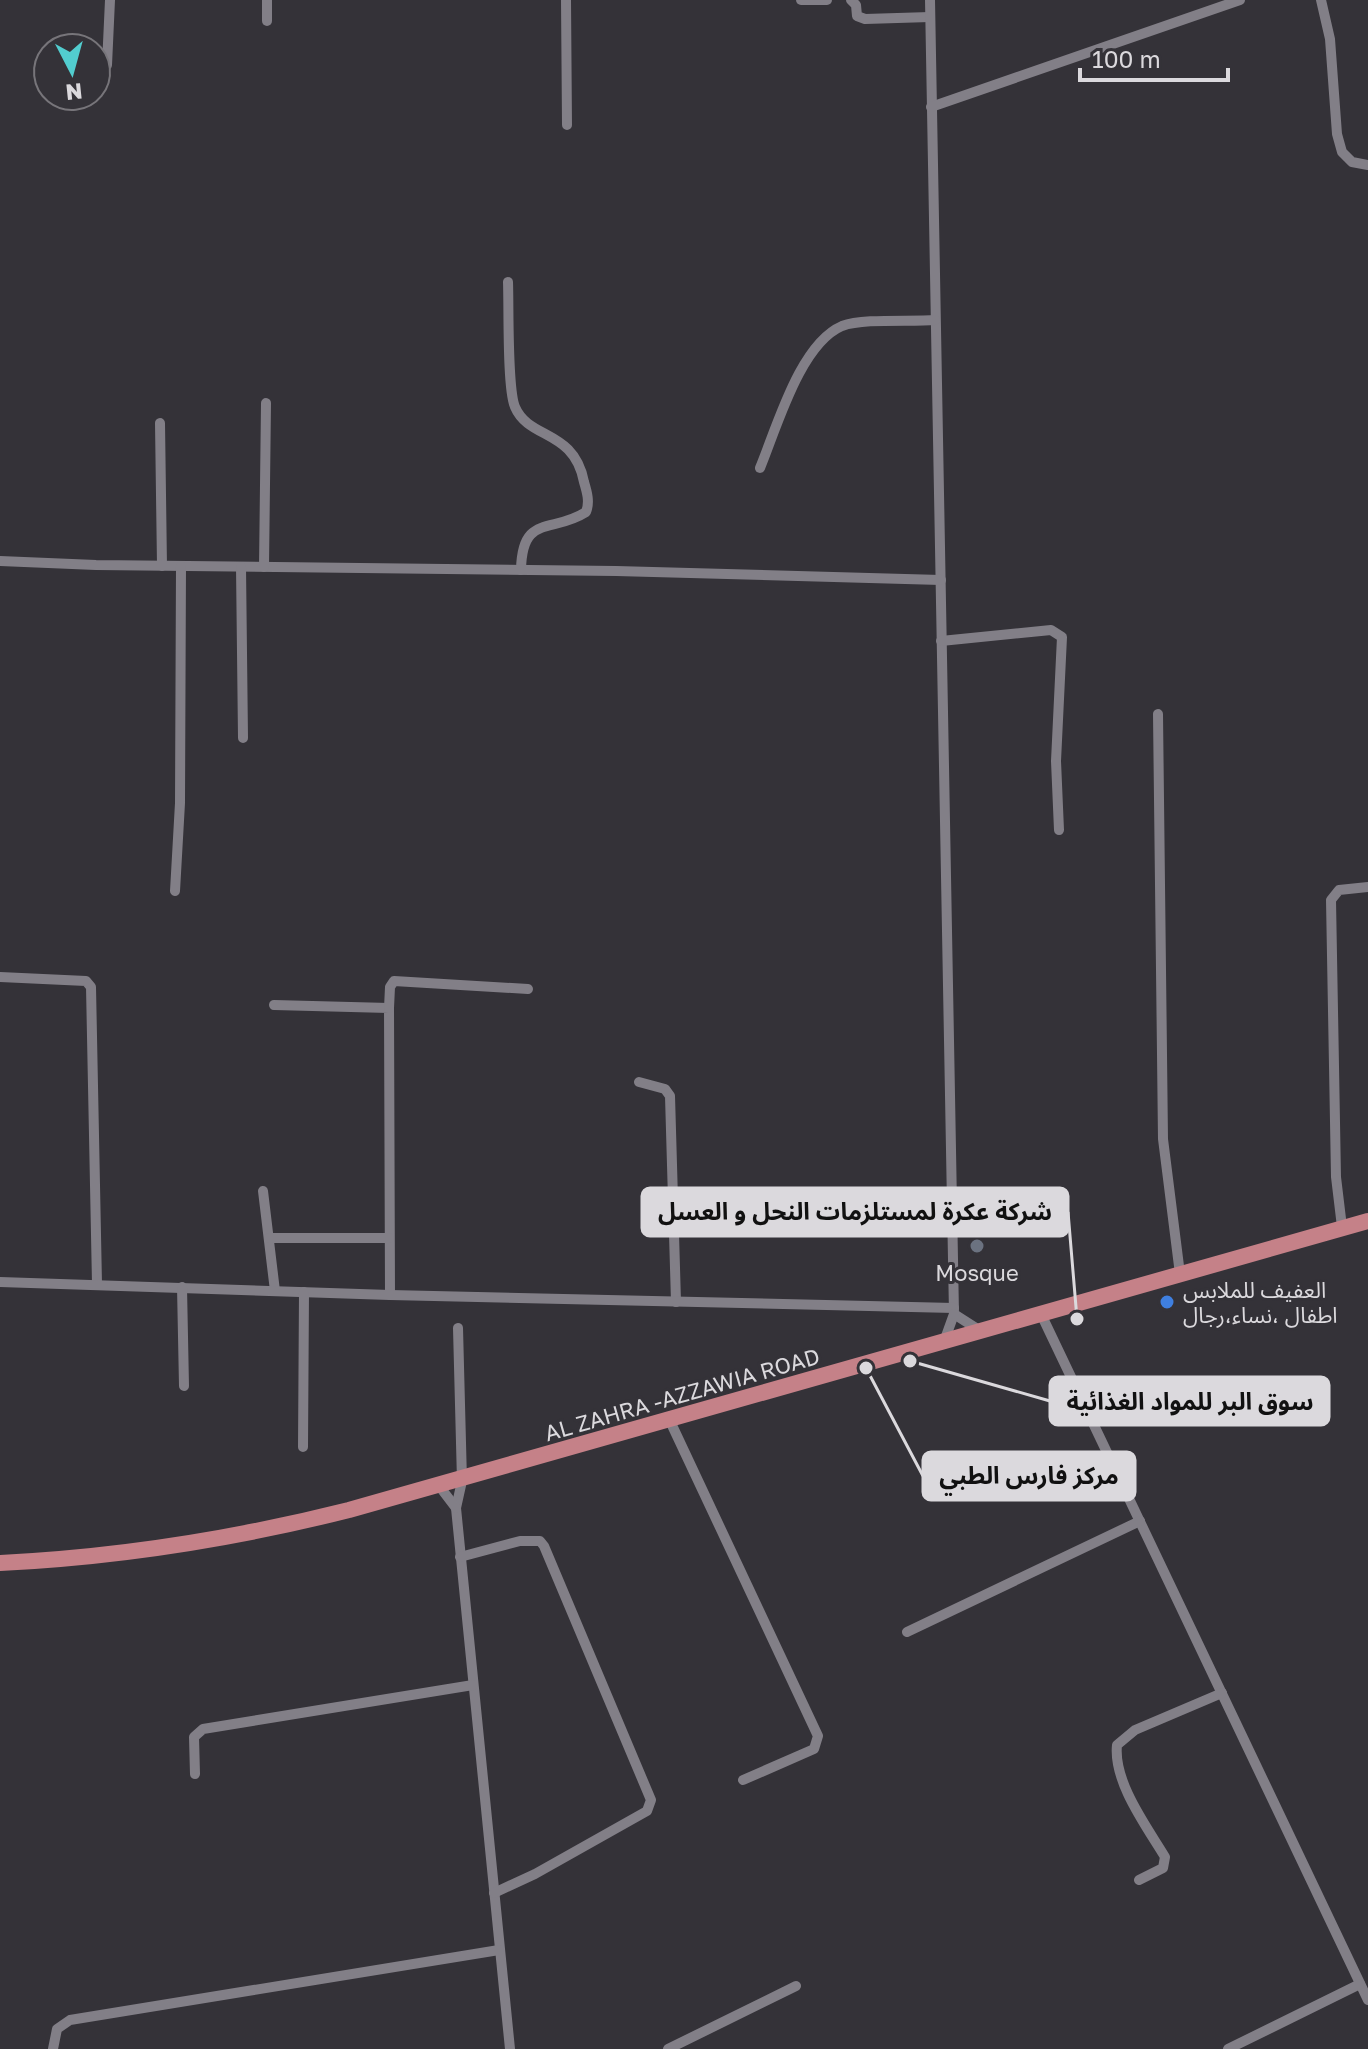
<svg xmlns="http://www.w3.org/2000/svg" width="1368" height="2049" font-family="'Golos Text','Noto Sans Arabic',sans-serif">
<rect width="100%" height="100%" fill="#343238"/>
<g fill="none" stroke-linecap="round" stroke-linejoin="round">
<g stroke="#827f87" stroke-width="10">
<path d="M 566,0 L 567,125"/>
<path d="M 801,0 L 827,0"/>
<path d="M 851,0 L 856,5 L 857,16 L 865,19 L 930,17"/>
<path d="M 930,0 L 954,1314 L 945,1339"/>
<path d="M 1321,0 L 1330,39 L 1337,134 L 1342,152 L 1352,162 L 1368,165"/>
<path d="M 267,21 L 267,0"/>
<path d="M 107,65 L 110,0"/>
<path d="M 931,107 L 1240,0"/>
<path d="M 508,282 C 509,307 507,389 515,407 C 529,440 574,429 584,482 C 587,492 590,502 586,512 C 552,534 522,513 521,570"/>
<path d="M 160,423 L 162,566"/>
<path d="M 760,468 C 777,427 800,344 842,326 C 864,318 910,322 935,320"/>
<path d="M 0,561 L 96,565 L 616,571 L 941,580"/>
<path d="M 241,567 L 243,738"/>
<path d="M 264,567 L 266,403"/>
<path d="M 941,641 L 1051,630 L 1062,637 L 1056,761 L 1059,830"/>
<path d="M 1158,714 L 1163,1139 L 1180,1274"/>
<path d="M 175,891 L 180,803 L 181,566"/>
<path d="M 0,977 L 86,981 L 91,987 L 97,1284"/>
<path d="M 274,1005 L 389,1008 L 390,1295"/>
<path d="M 389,1008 L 390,987 L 394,981 L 528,989"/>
<path d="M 639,1082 L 665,1089 L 670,1096 L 676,1302"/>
<path d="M 263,1191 L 275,1291"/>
<path d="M 1342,1227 L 1336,1177 L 1331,900 L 1339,890 L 1368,887"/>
<path d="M 269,1238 L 389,1238"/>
<path d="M 0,1282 L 390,1295 L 954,1308"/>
<path d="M 182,1287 L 184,1386"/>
<path d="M 954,1314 L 979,1330"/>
<path d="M 1041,1314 L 1368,2000"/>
<path d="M 458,1328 L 462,1481 L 456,1508 L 510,2049"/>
<path d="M 670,1421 L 818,1736 L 814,1749 L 743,1780"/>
<path d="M 303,1447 L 304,1292"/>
<path d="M 440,1487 L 456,1508"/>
<path d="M 460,1557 L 520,1541 L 540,1541 L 544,1546 L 651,1800 L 647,1811 L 535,1874 L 494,1893"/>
<path d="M 907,1632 L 1140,1521"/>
<path d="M 195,1774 L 194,1737 L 203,1729 L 473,1685"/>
<path d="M 1139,1880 L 1163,1868 L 1165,1857 C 1147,1827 1113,1782 1117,1745 L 1135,1730 L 1222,1693"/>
<path d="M 53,2049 L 57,2029 L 70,2020 L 499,1950"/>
<path d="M 668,2049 L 796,1986"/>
<path d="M 1228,2049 L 1360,1984"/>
</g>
<path stroke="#c58188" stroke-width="16" d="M 0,1563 C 119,1557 234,1539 349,1510 L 1368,1221"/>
</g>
<circle fill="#6b7280" stroke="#343238" stroke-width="3" cx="977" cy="1246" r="8"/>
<circle fill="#3f7fe0" stroke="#343238" stroke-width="3" cx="1167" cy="1302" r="8"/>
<g text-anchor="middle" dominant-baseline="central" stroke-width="6" stroke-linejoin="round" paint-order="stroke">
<g font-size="22" fill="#dbd9dd" stroke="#343238">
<text x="977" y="1272">Mosque</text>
<text x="1183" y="1289" text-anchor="start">العفيف للملابس<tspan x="1183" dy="25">اطفال ،نساء،رجال</tspan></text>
</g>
<g font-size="22" fill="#dbd9dd" stroke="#343238">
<text transform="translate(682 1394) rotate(-16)">AL ZAHRA -AZZAWIA ROAD</text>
</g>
</g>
<path fill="none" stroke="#dbd9dd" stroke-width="3" d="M1077 1319L1068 1212M910 1361L1050 1401M866 1368L923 1476"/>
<g fill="#dbd9dd" stroke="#343238" stroke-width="3">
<circle cx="1077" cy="1319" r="8"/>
<circle cx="910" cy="1361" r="8"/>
<circle cx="866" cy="1368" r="8"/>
</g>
<g fill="#dbd9dd" stroke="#dbd9dd" stroke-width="3">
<rect x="642" y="1188" width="426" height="48" rx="8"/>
<rect x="1050" y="1377" width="279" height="48" rx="8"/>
<rect x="923" y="1452" width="212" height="48" rx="8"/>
</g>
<g font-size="24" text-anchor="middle" font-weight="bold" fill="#111">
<text x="855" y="1220">شركة عكرة لمستلزمات النحل و العسل</text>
<text x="1190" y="1410">سوق البر للمواد الغذائية</text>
<text x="1029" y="1484">مركز فارس الطبي</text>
</g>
<g transform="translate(72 72) rotate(174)"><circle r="38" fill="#343238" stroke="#77757a" stroke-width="2"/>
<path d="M0-6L14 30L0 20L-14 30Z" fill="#52cdcf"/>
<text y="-12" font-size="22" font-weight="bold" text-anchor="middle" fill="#dbd9dd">N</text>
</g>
<path d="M1080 68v12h148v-12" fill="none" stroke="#dbd9dd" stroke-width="4"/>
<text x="1092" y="68" font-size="24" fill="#dbd9dd" stroke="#343238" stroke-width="6" paint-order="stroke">100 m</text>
</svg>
